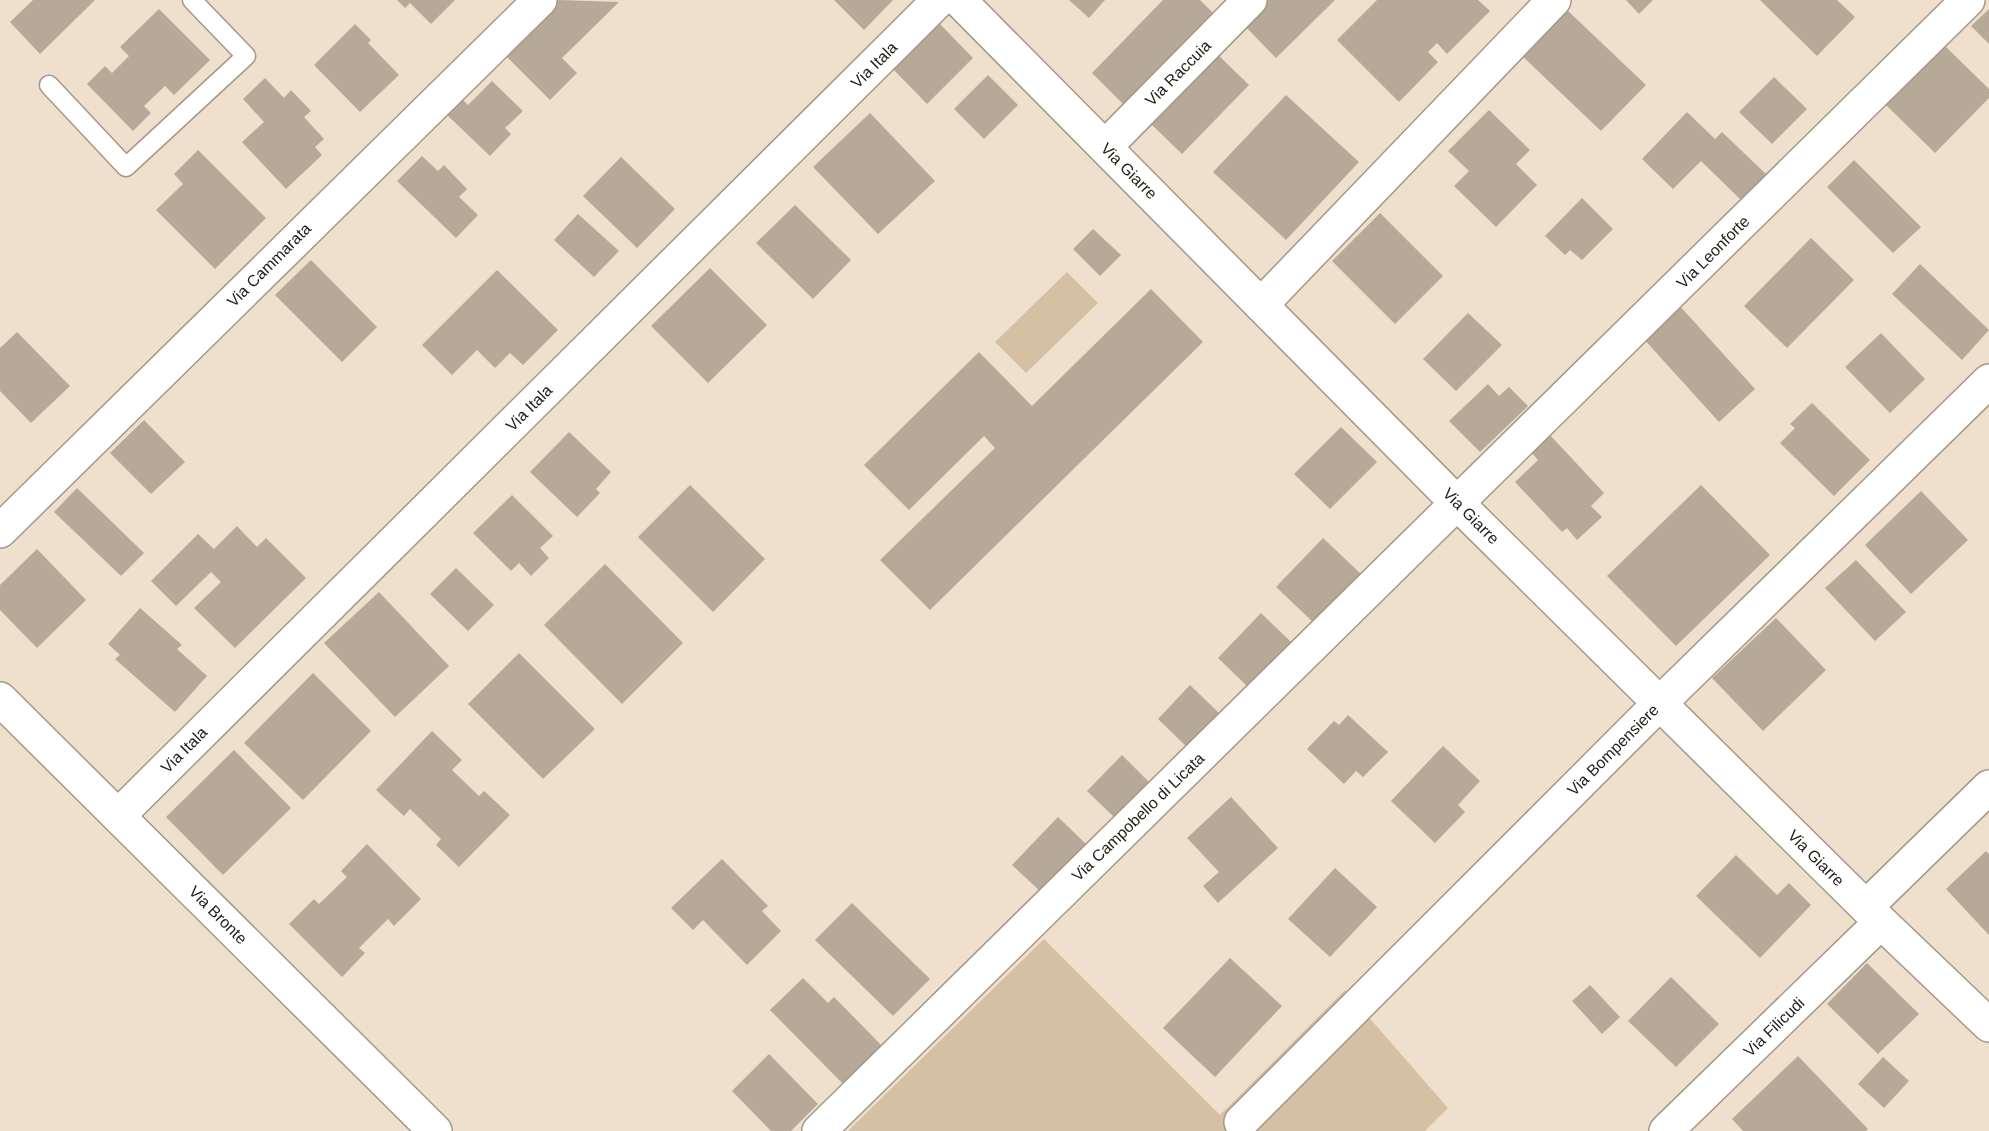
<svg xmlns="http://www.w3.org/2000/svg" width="1989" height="1131" font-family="Arial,sans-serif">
<rect width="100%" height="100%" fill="#eee0cd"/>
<g fill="#d6c0a3">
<path d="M 1067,272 L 1098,303 L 1026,373 L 995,342 Z"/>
<path d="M 1044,939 L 1220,1115 L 1345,990 L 1448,1108 L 1425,1131 L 848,1131 Z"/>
</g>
<g fill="#b6a997">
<path d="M 33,0 L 95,0 L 40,54 L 10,22 Z"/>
<path d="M 397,0 L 455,0 L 431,24 L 410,3 L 405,8 Z"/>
<path d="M 558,0 L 619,2 L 562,58 L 577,73 L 550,100 L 504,54 Z"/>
<path d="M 834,0 L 893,0 L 864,30 Z"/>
<path d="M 1069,0 L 1105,0 L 1089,18 Z"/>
<path d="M 1163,0 L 1200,0 L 1216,16 L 1126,107 L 1092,73 Z"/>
<path d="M 1264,0 L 1335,0 L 1276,58 L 1241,22 Z"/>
<path d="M 1377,0 L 1478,0 L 1490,11 L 1447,54 L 1437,43 L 1428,52 L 1438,62 L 1399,102 L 1337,40 Z"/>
<path d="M 1626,0 L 1653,0 L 1639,14 Z"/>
<path d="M 1760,0 L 1837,0 L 1855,17 L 1817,56 Z"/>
<path d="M 159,9 L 210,60 L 174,95 L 165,86 L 144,106 L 151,113 L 133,131 L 87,84 L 105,66 L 112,73 L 129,56 L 120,47 Z"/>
<path d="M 1566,9 L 1646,85 L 1601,131 L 1521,55 Z"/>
<path d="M 1989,9 L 1989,44 L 1971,26 Z"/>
<path d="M 937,21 L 973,58 L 927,104 L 891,67 Z"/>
<path d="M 355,24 L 371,40 L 368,43 L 399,75 L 360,112 L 314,65 Z"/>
<path d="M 1943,44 L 1989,89 L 1989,98 L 1935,153 L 1885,104 Z"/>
<path d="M 1212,49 L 1249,85 L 1182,154 L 1145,118 Z"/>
<path d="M 988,75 L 1018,105 L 984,139 L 954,109 Z"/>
<path d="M 1774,77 L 1807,109 L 1772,144 L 1739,112 Z"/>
<path d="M 265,78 L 284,98 L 291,90 L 311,111 L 304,117 L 324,139 L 315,147 L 322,155 L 286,189 L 242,142 L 264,122 L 243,99 Z"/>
<path d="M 492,81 L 523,111 L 505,128 L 511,134 L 490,156 L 446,114 L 462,99 L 468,105 Z"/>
<path d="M 1286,95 L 1359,162 L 1286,240 L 1213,172 Z"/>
<path d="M 1489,110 L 1530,150 L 1516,164 L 1537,185 L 1496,227 L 1454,186 L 1469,171 L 1448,151 Z"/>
<path d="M 1687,112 L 1715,139 L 1722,132 L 1768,176 L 1743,202 L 1701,161 L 1673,189 L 1642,159 Z"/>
<path d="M 870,113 L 935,181 L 878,234 L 813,167 Z"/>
<path d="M 198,150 L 266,218 L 215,269 L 156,210 L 183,184 L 174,174 Z"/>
<path d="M 422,156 L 438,171 L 444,165 L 467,189 L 459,197 L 478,215 L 456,238 L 397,181 Z"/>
<path d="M 621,157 L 675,209 L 637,248 L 583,196 Z"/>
<path d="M 1854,160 L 1921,227 L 1893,253 L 1827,187 Z"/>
<path d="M 1582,198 L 1613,229 L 1582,260 L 1570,250 L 1565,255 L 1545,236 Z"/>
<path d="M 795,205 L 851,260 L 813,299 L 756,243 Z"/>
<path d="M 1380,213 L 1443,276 L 1395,324 L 1332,261 Z"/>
<path d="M 578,214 L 619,251 L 594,277 L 554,240 Z"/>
<path d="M 1093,229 L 1121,255 L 1100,276 L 1073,249 Z"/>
<path d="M 1811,238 L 1854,280 L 1787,348 L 1744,306 Z"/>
<path d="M 311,260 L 377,327 L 342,362 L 275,295 Z"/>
<path d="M 1920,264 L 1989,330 L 1962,360 L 1892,294 Z"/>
<path d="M 710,268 L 767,325 L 708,383 L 651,326 Z"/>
<path d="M 497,270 L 558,330 L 523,365 L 510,353 L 495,368 L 477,350 L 452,375 L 422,345 Z"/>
<path d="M 1151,289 L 1203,342 L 930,610 L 880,560 L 995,448 L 984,436 L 909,510 L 864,465 L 979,352 L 1032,406 Z"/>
<path d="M 1678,304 L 1755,389 L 1719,422 L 1642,337 Z"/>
<path d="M 1468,313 L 1502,345 L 1456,391 L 1423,359 Z"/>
<path d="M 17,332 L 70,386 L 31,423 L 0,391 L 0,348 Z"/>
<path d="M 1881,333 L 1925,379 L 1890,413 L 1845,367 Z"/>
<path d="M 1488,384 L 1499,396 L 1509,387 L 1528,406 L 1480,452 L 1449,421 Z"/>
<path d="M 1812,403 L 1870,460 L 1834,496 L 1780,443 L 1795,428 L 1790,424 Z"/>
<path d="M 144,420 L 185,462 L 151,494 L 110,453 Z"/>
<path d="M 1341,427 L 1377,462 L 1330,509 L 1294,474 Z"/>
<path d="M 569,432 L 611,472 L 596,489 L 600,493 L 577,517 L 530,472 Z"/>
<path d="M 1550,435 L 1604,493 L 1591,506 L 1602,517 L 1577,540 L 1567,528 L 1562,532 L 1515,482 L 1538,460 L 1531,452 Z"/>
<path d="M 690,485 L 765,559 L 713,612 L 638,537 Z"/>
<path d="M 1701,485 L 1770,555 L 1676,646 L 1607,576 Z"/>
<path d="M 77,488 L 144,553 L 121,576 L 54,512 Z"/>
<path d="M 1921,491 L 1968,540 L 1911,594 L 1865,545 Z"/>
<path d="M 512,495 L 553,536 L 540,548 L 549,558 L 531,576 L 519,563 L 511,571 L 473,533 Z"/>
<path d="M 237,526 L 257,547 L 266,538 L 306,578 L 235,648 L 194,608 L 221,582 L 211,572 L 176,606 L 151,581 L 198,534 L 214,549 Z"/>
<path d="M 1323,538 L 1361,574 L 1314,623 L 1276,587 Z"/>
<path d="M 37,549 L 86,600 L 37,648 L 0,610 L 0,585 Z"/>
<path d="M 1856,560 L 1906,612 L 1875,641 L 1825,588 Z"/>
<path d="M 605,564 L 683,643 L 622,704 L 544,625 Z"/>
<path d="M 456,568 L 494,605 L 468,631 L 430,594 Z"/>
<path d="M 379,592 L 449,666 L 395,717 L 324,643 Z"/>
<path d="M 140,608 L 182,645 L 177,649 L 207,676 L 175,712 L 115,659 L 120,655 L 108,644 Z"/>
<path d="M 1261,613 L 1291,642 L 1247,686 L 1218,658 Z"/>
<path d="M 1776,618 L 1826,670 L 1763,731 L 1712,678 Z"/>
<path d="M 519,653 L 595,729 L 543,779 L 468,704 Z"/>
<path d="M 313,673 L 371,731 L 303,800 L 244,743 Z"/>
<path d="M 1190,685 L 1220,714 L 1188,748 L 1158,719 Z"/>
<path d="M 1348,715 L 1388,752 L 1363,777 L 1356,771 L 1344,784 L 1307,749 L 1334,721 L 1339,725 Z"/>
<path d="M 432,731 L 462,760 L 452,770 L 479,796 L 484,791 L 510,815 L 459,867 L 436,845 L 441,839 L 410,809 L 404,816 L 376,790 Z"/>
<path d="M 1443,746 L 1480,781 L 1458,805 L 1465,812 L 1435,843 L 1391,801 Z"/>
<path d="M 234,750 L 291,808 L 223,875 L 166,817 Z"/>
<path d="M 1122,755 L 1149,782 L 1114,817 L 1087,791 Z"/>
<path d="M 1231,797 L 1278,848 L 1218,903 L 1203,886 L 1219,872 L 1187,838 Z"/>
<path d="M 1058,817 L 1086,844 L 1041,892 L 1012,865 Z"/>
<path d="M 367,844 L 421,899 L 394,926 L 388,919 L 359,948 L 365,953 L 342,977 L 289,924 L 314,899 L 319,904 L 347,877 L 341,871 Z"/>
<path d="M 1986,851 L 1989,854 L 1989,935 L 1946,889 Z"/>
<path d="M 1736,855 L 1777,895 L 1789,883 L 1811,905 L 1760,958 L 1696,896 Z"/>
<path d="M 722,859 L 768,906 L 762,911 L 781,931 L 747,965 L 703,920 L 693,930 L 671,908 Z"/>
<path d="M 1335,868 L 1377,907 L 1330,957 L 1288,919 Z"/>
<path d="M 852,903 L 930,979 L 893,1016 L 815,940 Z"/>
<path d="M 1230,958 L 1282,1006 L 1215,1077 L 1163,1028 Z"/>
<path d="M 1867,963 L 1919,1014 L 1878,1054 L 1827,1004 Z"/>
<path d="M 1671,977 L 1719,1024 L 1676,1067 L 1628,1021 Z"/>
<path d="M 803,978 L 828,1003 L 834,997 L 885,1049 L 847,1088 L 770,1010 Z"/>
<path d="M 1590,985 L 1620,1017 L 1602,1034 L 1572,1001 Z"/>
<path d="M 769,1054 L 818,1104 L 791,1131 L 771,1131 L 732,1091 Z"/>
<path d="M 1798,1056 L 1868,1129 L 1866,1131 L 1743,1131 L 1732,1119 Z"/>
<path d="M 1883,1057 L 1909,1081 L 1884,1108 L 1858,1084 Z"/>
</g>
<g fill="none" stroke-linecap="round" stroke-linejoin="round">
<defs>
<path id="lane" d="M 49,85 L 126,167 L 246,56 L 192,0"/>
<g id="street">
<path d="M 959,0 L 1458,504 L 1881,922 L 1989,1025"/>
<path d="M 1105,147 L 1250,0"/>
<path d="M 1261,305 L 1554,0"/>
<path d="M 0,531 L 540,0"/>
<path d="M 0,699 L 435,1131"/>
<path d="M 118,816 L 939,0"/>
<path d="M 1866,907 L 1989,787"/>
<path d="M 1241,1122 L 1661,702 L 1989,381"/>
<path d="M 819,1131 L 1968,0"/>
<path d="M 1666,1131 L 1881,922"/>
</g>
</defs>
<use href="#lane" stroke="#a59886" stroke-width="21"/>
<use href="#street" stroke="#a59886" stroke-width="36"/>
<use href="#lane" stroke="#fff" stroke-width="18"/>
<use href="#street" stroke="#fff" stroke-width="33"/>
</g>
<g text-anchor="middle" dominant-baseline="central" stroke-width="4.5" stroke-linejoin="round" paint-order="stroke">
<g font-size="16" fill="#221d17" stroke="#fff">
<text transform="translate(874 65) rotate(-45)">Via Itala</text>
<text transform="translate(1178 73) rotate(-45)">Via Raccuia</text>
<text transform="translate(1129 171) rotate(45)">Via Giarre</text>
<text transform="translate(1713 252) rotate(-45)">Via Leonforte</text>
<text transform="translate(269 265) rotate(-45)">Via Cammarata</text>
<text transform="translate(529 408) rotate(-45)">Via Itala</text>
<text transform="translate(1471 516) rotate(45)">Via Giarre</text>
<text transform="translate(184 750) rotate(-45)">Via Itala</text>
<text transform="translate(1613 750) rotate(-45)">Via Bompensiere</text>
<text transform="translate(1138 817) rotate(-44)">Via Campobello di Licata</text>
<text transform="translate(1816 858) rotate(45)">Via Giarre</text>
<text transform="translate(218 915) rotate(45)">Via Bronte</text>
<text transform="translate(1774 1027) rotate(-44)">Via Filicudi</text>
</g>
</g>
</svg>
